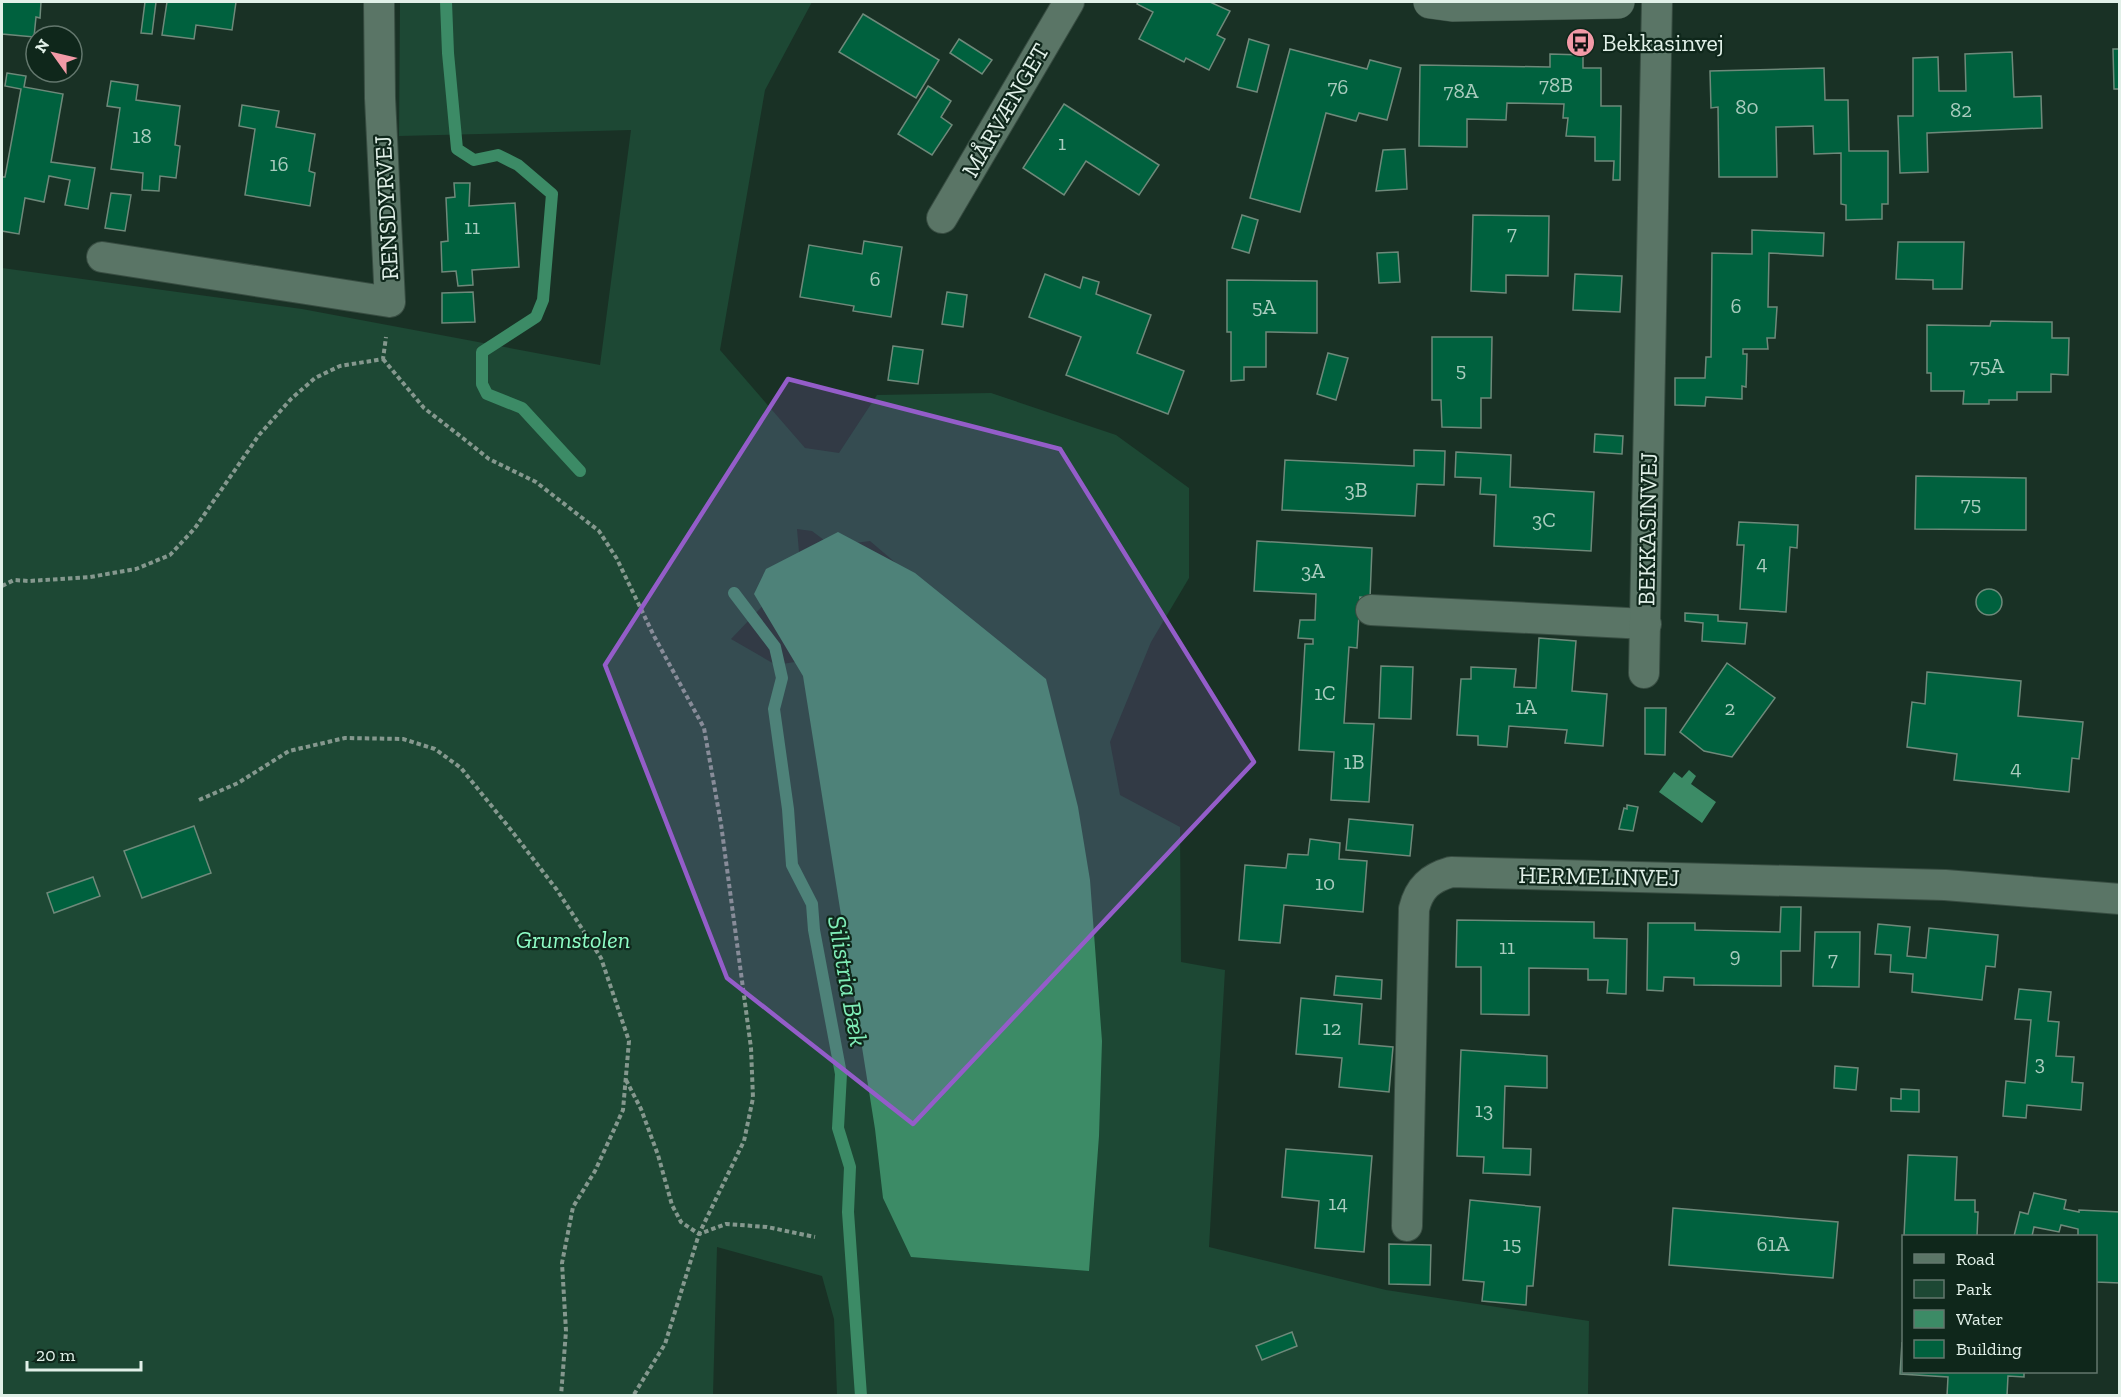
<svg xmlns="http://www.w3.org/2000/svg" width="2121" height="1397" font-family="'Zilla Slab',serif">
<rect width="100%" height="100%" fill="#193125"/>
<path fill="#1d4834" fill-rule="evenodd" d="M 400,2 L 812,2 L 765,90 L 720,350 L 805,448 L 839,453 L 877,395 L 991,393 L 1116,435 L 1189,488 L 1189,578 L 1151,642 L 1110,742 L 1120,795 L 1180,827 L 1181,962 L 1225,970 L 1209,1247 L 1386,1290 L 1589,1321 L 1588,1395 L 837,1395 L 834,1319 L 822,1276 L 717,1247 L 713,1395 L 2,1396 L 2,268 L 302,309 L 600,365 L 631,130 L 399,136 ZM 797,529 L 812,531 L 832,546 L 870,541 L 917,581 L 925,641 L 776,665 L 731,639 L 775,593 L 799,552 Z"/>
<g fill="#3c8b66">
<path d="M 838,532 L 915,573 L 1046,679 L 1078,807 L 1090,880 L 1102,1041 L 1099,1136 L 1089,1271 L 911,1257 L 883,1198 L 875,1129 L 803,676 L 754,594 L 766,569 Z"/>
<path d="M 1689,770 L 1696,776 L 1691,784 L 1716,802 L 1702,823 L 1659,792 L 1674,772 L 1682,778 Z"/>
</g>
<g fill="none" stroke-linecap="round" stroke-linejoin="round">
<g stroke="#3c8b66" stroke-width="12">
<path d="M 446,2 L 448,53 L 457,149 L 474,160 L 498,155 L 518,165 L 552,194 L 543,300 L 536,317 L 482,352 L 482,384 L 487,394 L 522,408 L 580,471"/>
<path d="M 734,593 L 775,647 L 782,678 L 774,709 L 788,809 L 792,865 L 812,904 L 814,930 L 841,1074 L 838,1128 L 850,1167 L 848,1212 L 861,1396"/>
</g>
</g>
<g fill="#00613e" stroke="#6e897a" stroke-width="1.5">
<path d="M 2,2 L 41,2 L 40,18 L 36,17 L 34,37 L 2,34 Z"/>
<path d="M 145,2 L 156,2 L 152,34 L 141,33 Z"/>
<path d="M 167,2 L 236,2 L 232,30 L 196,25 L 194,39 L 162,35 Z"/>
<path d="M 1138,2 L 1210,2 L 1230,11 L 1217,35 L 1225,39 L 1209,70 L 1186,58 L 1184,62 L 1139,39 L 1153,12 L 1137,4 Z"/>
<path d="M 863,14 L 939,60 L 916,98 L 839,52 Z"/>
<path d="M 959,39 L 992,60 L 982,74 L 950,53 Z"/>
<path d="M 1249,39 L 1269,45 L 1257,92 L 1237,87 Z"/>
<path d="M 1290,49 L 1367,69 L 1370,60 L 1401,68 L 1387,120 L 1359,113 L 1356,121 L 1326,113 L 1300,212 L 1250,198 Z"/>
<path d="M 2113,49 L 2120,49 L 2120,89 L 2114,89 Z"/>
<path d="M 2012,52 L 2014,97 L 2041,96 L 2042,128 L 1927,133 L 1928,172 L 1900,173 L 1898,116 L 1913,116 L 1913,58 L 1938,57 L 1939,91 L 1966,91 L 1965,54 Z"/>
<path d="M 1550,54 L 1583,55 L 1583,68 L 1601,68 L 1601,106 L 1621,106 L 1620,180 L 1613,180 L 1614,161 L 1595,161 L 1595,137 L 1566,136 L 1568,118 L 1563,118 L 1564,104 L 1507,103 L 1506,120 L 1467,119 L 1467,147 L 1419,146 L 1420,65 L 1550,67 Z"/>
<path d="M 1824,68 L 1825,100 L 1848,100 L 1849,151 L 1888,151 L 1888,204 L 1882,204 L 1882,219 L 1846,220 L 1846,205 L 1841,204 L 1841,153 L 1814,154 L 1813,126 L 1776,127 L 1777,177 L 1719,177 L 1718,107 L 1711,108 L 1710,71 Z"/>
<path d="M 7,73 L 26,76 L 24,87 L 63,94 L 51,162 L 95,168 L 88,209 L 65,205 L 70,180 L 49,176 L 44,202 L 25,198 L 19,234 L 2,231 L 2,177 L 5,177 L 21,89 L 5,86 Z"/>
<path d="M 111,81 L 138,85 L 136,100 L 180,106 L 175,145 L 180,146 L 176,178 L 160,176 L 159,191 L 142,190 L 143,173 L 111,169 L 120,108 L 107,106 Z"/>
<path d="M 928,86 L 951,101 L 941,117 L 952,125 L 932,155 L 898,134 Z"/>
<path d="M 1064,104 L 1159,165 L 1139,195 L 1086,161 L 1064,195 L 1023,168 Z"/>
<path d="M 242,105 L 279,111 L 276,127 L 315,134 L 309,171 L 315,173 L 310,206 L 245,195 L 255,129 L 239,126 Z"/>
<path d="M 1405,149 L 1407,189 L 1376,191 L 1383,150 Z"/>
<path d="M 454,183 L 470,183 L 469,206 L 515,203 L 519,267 L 472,270 L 473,285 L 458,286 L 456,271 L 442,272 L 441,242 L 448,241 L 446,198 L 455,197 Z"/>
<path d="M 111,193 L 131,195 L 125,231 L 105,228 Z"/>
<path d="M 1242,215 L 1258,220 L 1249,253 L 1232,248 Z"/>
<path d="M 1473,215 L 1549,216 L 1548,276 L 1506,275 L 1506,293 L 1471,291 Z"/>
<path d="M 1752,230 L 1824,233 L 1823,256 L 1769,253 L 1768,307 L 1777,307 L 1775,338 L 1767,338 L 1768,349 L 1743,349 L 1743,354 L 1747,354 L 1746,387 L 1742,386 L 1742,399 L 1706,397 L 1705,406 L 1675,405 L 1675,378 L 1705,378 L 1706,357 L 1711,357 L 1712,253 L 1752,254 Z"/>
<path d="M 864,241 L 902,247 L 891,317 L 853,311 L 854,306 L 800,297 L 809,245 L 862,254 Z"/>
<path d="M 1898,242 L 1964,242 L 1962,289 L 1933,289 L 1933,280 L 1896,279 Z"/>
<path d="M 1398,252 L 1400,282 L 1379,283 L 1377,253 Z"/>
<path d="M 1045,274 L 1080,288 L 1083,277 L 1099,282 L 1096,294 L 1151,315 L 1137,353 L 1184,371 L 1168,414 L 1066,375 L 1081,337 L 1029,317 Z"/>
<path d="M 1575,274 L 1622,276 L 1620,312 L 1573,310 Z"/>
<path d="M 1227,280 L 1317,281 L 1317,333 L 1266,332 L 1266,367 L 1244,367 L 1244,380 L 1231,381 L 1231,332 L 1227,332 Z"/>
<path d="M 473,292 L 475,322 L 442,323 L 442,293 Z"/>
<path d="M 947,292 L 967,295 L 963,327 L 942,324 Z"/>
<path d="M 1991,321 L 2052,322 L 2052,338 L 2069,338 L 2068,375 L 2051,374 L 2051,392 L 2017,392 L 2017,400 L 1989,400 L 1989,404 L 1963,404 L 1964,391 L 1931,391 L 1931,373 L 1927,373 L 1927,325 L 1990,326 Z"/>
<path d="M 1432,337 L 1492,337 L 1491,398 L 1481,398 L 1481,428 L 1442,427 L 1441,400 L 1432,400 Z"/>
<path d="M 893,346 L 923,350 L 918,384 L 888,380 Z"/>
<path d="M 1328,353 L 1348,358 L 1336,400 L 1317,394 Z"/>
<path d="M 1595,434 L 1623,436 L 1622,454 L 1594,452 Z"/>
<path d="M 1414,450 L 1445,451 L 1444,485 L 1417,484 L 1415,516 L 1282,510 L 1285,460 L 1414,466 Z"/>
<path d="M 1456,452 L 1511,455 L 1510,487 L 1594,492 L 1591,551 L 1494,546 L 1496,495 L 1480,494 L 1481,478 L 1455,477 Z"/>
<path d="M 1916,476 L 2026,478 L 2026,530 L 1915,529 Z"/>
<path d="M 1739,522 L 1798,525 L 1797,548 L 1790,547 L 1786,612 L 1740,609 L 1744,545 L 1737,545 Z"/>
<path d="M 1257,541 L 1372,548 L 1370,598 L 1360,597 L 1357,648 L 1349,647 L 1344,723 L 1374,724 L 1369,802 L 1331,800 L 1334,752 L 1299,750 L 1305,644 L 1313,644 L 1313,639 L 1298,638 L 1300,620 L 1315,620 L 1316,594 L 1254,591 Z"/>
<circle cx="1989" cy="602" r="13"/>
<path d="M 1685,613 L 1718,615 L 1718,621 L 1747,623 L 1745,644 L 1702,641 L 1703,623 L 1685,621 Z"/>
<path d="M 1539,638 L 1576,641 L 1572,691 L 1607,694 L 1603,746 L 1565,743 L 1567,730 L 1509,726 L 1507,747 L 1478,745 L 1478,736 L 1457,735 L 1461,679 L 1471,679 L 1471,667 L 1516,669 L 1514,687 L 1536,688 Z"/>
<path d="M 1727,663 L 1775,698 L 1732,757 L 1704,751 L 1680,732 Z"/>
<path d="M 1381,666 L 1413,667 L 1411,719 L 1379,718 Z"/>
<path d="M 1927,672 L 2021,681 L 2018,716 L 2083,722 L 2079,759 L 2072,758 L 2069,792 L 1954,780 L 1957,754 L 1907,747 L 1912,702 L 1925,704 Z"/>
<path d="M 1645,708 L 1666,708 L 1665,755 L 1645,754 Z"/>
<path d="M 1627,805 L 1638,807 L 1633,831 L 1619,829 L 1624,808 L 1627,809 Z"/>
<path d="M 1349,819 L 1413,825 L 1410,856 L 1346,850 Z"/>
<path d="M 194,826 L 211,873 L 142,898 L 124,851 Z"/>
<path d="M 1310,839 L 1340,843 L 1339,859 L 1367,861 L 1363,912 L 1284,905 L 1280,943 L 1239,940 L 1245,865 L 1286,868 L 1288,854 L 1308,855 Z"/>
<path d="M 93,877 L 100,896 L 54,913 L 47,893 Z"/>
<path d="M 1781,907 L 1801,907 L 1800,951 L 1781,951 L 1781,986 L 1694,985 L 1694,978 L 1664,977 L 1663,991 L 1647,990 L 1648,923 L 1695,923 L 1695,930 L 1780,932 Z"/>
<path d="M 1457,920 L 1594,922 L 1594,938 L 1627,939 L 1626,994 L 1607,993 L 1608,980 L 1588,980 L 1588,969 L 1529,968 L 1529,1015 L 1481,1014 L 1481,967 L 1456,967 Z"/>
<path d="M 1878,924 L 1910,927 L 1907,956 L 1926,958 L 1929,928 L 1998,935 L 1995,967 L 1986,966 L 1982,1000 L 1912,992 L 1913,974 L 1890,972 L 1891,955 L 1875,954 Z"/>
<path d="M 1815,932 L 1860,932 L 1859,987 L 1813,986 Z"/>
<path d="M 1336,976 L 1382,980 L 1381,999 L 1334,995 Z"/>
<path d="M 2019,989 L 2051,992 L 2048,1021 L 2059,1022 L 2056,1056 L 2074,1057 L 2072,1082 L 2083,1083 L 2081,1110 L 2027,1105 L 2026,1118 L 2003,1116 L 2006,1081 L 2025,1083 L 2031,1020 L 2015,1019 Z"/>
<path d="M 1301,998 L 1362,1004 L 1359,1044 L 1393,1047 L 1389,1092 L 1339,1087 L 1342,1058 L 1296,1054 Z"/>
<path d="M 1461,1050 L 1547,1056 L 1547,1088 L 1505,1086 L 1503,1148 L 1531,1149 L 1530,1175 L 1483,1173 L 1484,1157 L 1457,1156 Z"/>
<path d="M 1835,1066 L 1858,1068 L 1856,1090 L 1834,1088 Z"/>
<path d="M 1901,1089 L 1919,1090 L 1919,1112 L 1891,1111 L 1891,1098 L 1901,1099 Z"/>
<path d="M 1286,1149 L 1372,1156 L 1364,1252 L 1315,1248 L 1319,1201 L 1282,1197 Z"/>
<path d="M 1908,1155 L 1957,1157 L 1955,1200 L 1975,1200 L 1975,1212 L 1978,1212 L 1977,1236 L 1904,1236 Z"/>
<path d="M 2034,1193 L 2066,1200 L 2064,1209 L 2079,1212 L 2079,1210 L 2120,1212 L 2120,1283 L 2096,1282 L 2096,1236 L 2078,1236 L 2078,1229 L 2061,1225 L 2059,1232 L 2034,1227 L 2032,1236 L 2014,1236 L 2020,1212 L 2028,1214 Z"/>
<path d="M 1470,1200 L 1540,1207 L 1533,1286 L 1527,1286 L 1526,1305 L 1482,1301 L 1484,1282 L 1463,1280 Z"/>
<path d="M 1673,1208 L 1838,1222 L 1833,1278 L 1669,1265 Z"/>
<path d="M 1389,1244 L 1431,1245 L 1430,1285 L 1389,1284 Z"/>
<path d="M 1292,1332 L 1297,1346 L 1262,1360 L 1256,1346 Z"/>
<path d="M 1902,1342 L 1904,1372 L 2024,1372 L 2024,1377 L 2008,1376 L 2007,1396 L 1947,1396 L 1948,1377 L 1900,1374 Z"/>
<rect x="1603" y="1395" width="56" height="1"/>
</g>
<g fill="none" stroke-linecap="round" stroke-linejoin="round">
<defs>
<g id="minor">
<path d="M 942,218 L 1069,2"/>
<path d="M 102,257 L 390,302 L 380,98 L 379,2"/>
<path d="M 1371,610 L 1646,624"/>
<path d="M 1644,673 L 1657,2"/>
<path d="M 1407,1226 L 1414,909 C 1419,888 1430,878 1451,872 L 1945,885 L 2120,899"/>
</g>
<path id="tertiary" d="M 1430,2 L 1452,5 L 1618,2"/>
</defs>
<use href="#minor" stroke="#384d42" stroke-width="32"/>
<use href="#tertiary" stroke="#384d42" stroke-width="34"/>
<g stroke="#85988e" stroke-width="4" stroke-dasharray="4.5 3" stroke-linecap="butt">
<path d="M 383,359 L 424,408 L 464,439 L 489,459 L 536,482 L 599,531 L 617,559 L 654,636 L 704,728 L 721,824 L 751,1048 L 753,1098 L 744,1141 L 699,1234 L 665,1344 L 633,1396"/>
<path d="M 2,586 L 14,580 L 29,581 L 90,577 L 136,569 L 170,555 L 195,528 L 259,435 L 291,399 L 315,378 L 340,366 L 383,359 L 386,337"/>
<path d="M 199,800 L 238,783 L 289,751 L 345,738 L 403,739 L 435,749 L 461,768 L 511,830 L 557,890 L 601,958 L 629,1041 L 623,1110 L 595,1171 L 573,1207 L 562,1263 L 566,1331 L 561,1396"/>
<path d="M 626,1080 L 641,1109 L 658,1155 L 672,1205 L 681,1222 L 699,1234 L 726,1224 L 767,1227 L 815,1237"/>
</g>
<use href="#minor" stroke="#5a7566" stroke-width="30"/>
<use href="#tertiary" stroke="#5a7566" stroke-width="33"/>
</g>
<path fill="#945dc9" fill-opacity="0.2" stroke="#945dc9" stroke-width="4.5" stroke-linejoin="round" d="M 788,379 L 1060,449 L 1254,762 L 913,1124 L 727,978 L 605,665 Z"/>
<defs>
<symbol id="bus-disc" viewBox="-11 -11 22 22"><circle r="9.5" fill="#f39aa7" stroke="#0f271b"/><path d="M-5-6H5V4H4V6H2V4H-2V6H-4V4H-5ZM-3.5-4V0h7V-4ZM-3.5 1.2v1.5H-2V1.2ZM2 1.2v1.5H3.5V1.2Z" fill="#111"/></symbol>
</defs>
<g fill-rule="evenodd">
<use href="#bus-disc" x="1564" y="26" width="33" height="33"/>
</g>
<g text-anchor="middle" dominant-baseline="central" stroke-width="4.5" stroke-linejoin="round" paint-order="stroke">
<g font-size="21" fill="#a9ccbe">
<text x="1556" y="84">78B</text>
<text x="1338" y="86">76</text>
<text x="1461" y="90">78A</text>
<text x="1747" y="106">80</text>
<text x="1961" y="109">82</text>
<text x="142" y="135">18</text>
<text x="1062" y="142">1</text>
<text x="279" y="163">16</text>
<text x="472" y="226">11</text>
<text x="1512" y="232">7</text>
<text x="875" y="278">6</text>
<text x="1736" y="305">6</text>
<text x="1264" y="306">5A</text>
<text x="1987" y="365">75A</text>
<text x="1461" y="369">5</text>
<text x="1356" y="489">3B</text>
<text x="1971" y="503">75</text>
<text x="1544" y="519">3C</text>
<text x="1762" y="562">4</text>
<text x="1313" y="570">3A</text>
<text x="1325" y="692">1C</text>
<text x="1526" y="706">1A</text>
<text x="1730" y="707">2</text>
<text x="1354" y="761">1B</text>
<text x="2016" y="767">4</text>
<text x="1325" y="882">10</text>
<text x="1507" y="946">11</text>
<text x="1735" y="954">9</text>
<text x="1833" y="958">7</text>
<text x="1332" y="1027">12</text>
<text x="2040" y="1062">3</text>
<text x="1484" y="1109">13</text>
<text x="1338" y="1202">14</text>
<text x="1512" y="1243">15</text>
<text x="1773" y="1243">61A</text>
</g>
<g font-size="24" fill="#e1f0e8" stroke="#0f271b" text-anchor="start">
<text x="1602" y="42">Bekkasinvej</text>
</g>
<g font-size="24" fill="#e1f0e8" stroke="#0f271b">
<text transform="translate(1005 110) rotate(-60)">MÅRVÆNGET</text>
<text transform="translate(386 208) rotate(-93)">RENSDYRVEJ</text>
<text transform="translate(1647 529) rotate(-89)">BEKKASINVEJ</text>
<text transform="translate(1599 876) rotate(1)">HERMELINVEJ</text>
</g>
<g font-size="24" font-style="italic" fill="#8ffdc6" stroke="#0f271b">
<text x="573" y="939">Grumstolen</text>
</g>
<g font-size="26" font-style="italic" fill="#7fedb7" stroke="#0f271b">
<text transform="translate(848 981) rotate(80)">Silistria Bæk</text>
</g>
</g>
<rect width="2121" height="1397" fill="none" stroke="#e1f0e8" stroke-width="6"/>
<rect x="1902" y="1235" width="195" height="138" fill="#0f271b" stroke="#63776d" stroke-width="1.5"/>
<rect x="1914" y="1254" width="30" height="9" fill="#5a7566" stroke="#63776d" stroke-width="1.5"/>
<text x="1956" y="1265" font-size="18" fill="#e1f0e8">Road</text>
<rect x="1914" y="1280" width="30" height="18" fill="#1d4834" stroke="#63776d" stroke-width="1.5"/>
<text x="1956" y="1295" font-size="18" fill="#e1f0e8">Park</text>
<rect x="1914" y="1310" width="30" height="18" fill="#3c8b66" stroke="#63776d" stroke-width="1.5"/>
<text x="1956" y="1325" font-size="18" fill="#e1f0e8">Water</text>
<rect x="1914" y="1340" width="30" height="18" fill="#00613e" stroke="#63776d" stroke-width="1.5"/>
<text x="1956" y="1355" font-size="18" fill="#e1f0e8">Building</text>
<g transform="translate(54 54) rotate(304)"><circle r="28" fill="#0f271b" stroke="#63776d" stroke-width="1.5"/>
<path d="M0-4.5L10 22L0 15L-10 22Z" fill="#f39aa7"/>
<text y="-9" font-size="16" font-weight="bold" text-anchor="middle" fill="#e1f0e8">N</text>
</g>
<path d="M27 1361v9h114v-9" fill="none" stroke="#e1f0e8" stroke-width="3"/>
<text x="36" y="1361" font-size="18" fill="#e1f0e8" stroke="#0f271b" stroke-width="4.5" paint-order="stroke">20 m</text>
</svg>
